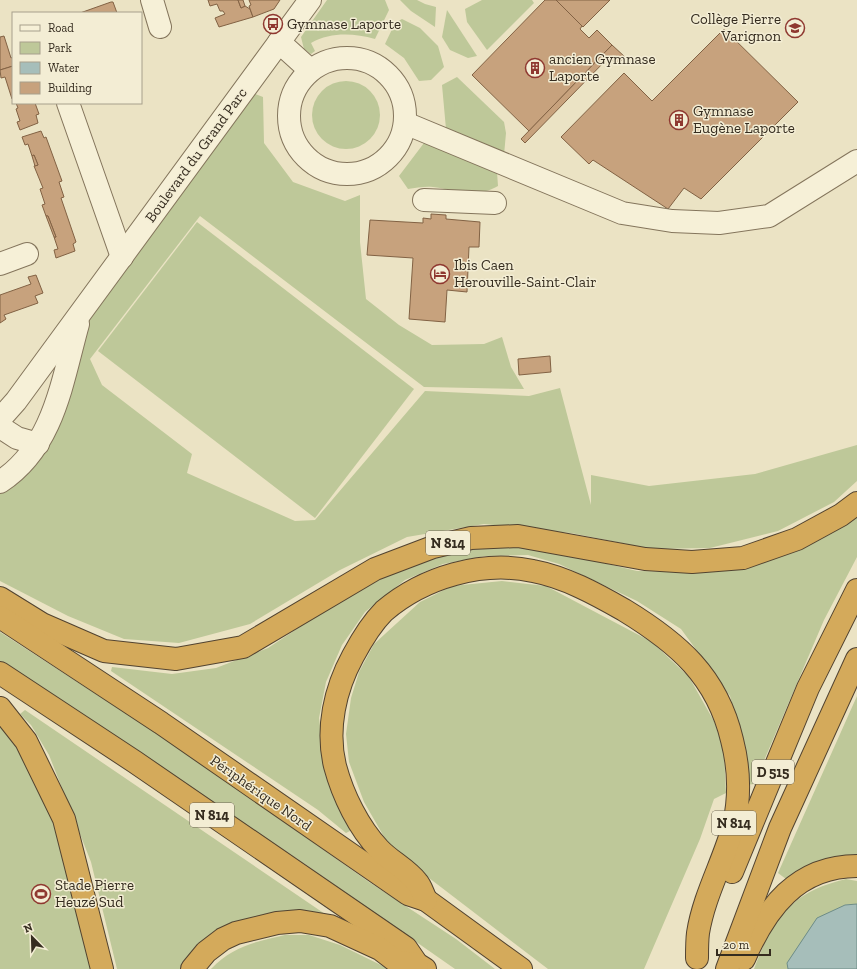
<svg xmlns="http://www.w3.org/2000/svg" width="857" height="969" font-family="'Zilla Slab',serif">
<rect width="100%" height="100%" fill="#ebe3c4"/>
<g fill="#bec899">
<path d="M 327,0 L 385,0 L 389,10 L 375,39 C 353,33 331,32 311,43 L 315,51 L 311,54 L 304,49 L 301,37 Z"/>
<path d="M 400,0 L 417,0 L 425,4 L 436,7 L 435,27 L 411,11 Z"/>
<path d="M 482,0 L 532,0 L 534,3 L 487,50 L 467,22 L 465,9 Z"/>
<path d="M 447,10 L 477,56 L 468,58 L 450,50 L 442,37 Z"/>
<path d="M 402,19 L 420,28 L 438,46 L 444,67 L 431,80 L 419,81 L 404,58 L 385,44 L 395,23 Z"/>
<path d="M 457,77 L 504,122 L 506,133 L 504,155 L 446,129 L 442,85 Z"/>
<circle cx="346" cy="115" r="34"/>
<path d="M 250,92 L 263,97 L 264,143 L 293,182 L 345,201 L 360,195 L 360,242 L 366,299 L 399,325 L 432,345 L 484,344 L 502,337 L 511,367 L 524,389 L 424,387 L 200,216 L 90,359 L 102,385 L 192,454 L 187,473 L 295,521 L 315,520 L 425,391 L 529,396 L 560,388 L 591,505 L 591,475 L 649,486 L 755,474 L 857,445 L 857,481 L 834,502 L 778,531 L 710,548 L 652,549 L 571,533 L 484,524 L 407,537 L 340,570 L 250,624 L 179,643 L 124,639 L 68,616 L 0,581 L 0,488 L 44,453 L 71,390 L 84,327 L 99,295 Z"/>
<path d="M 427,139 L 497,172 L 498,186 C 475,199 458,190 433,187 C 425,186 416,188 408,189 L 399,176 Z"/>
<path d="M 197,222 L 414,389 L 315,518 L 98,351 Z"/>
<path d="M 857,511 L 857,557 L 824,620 L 754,784 L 745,785 L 737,721 L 730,696 L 681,629 L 637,601 L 559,564 L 528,555 L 485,556 L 443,564 L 405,580 L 365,612 L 342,645 L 326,682 L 319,718 L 326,773 L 352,830 L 346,833 L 318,810 L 111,671 L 112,667 L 172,674 L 216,668 L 268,648 L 321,613 L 388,575 L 445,554 L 498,546 L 549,550 L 637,571 L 704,572 Z"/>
<path d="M 502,581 L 546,586 L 652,642 L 689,677 L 715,723 L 724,752 L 726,793 L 714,799 L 700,839 L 644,969 L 548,969 L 416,868 L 387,842 L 364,802 L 349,762 L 346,734 L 351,698 L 359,672 L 374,644 L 420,602 L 452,586 Z"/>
<path d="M 0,632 L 181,749 L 369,882 L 456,939 L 495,969 L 455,969 L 299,860 L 0,662 Z"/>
<path d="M 857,696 L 857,857 L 800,871 L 786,879 L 778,873 Z"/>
<path d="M 0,708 L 64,819 L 102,969 L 0,969 Z"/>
<path d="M 25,710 L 325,914 L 323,918 L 299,911 L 269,913 L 232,923 L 192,952 L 181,969 L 117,969 L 91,862 L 49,755 L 31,725 L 20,714 Z"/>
<path d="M 846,879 L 857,881 L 857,904 L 845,905 L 787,963 L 788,969 L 754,969 C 773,918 791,892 846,879 Z"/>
<path d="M 285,935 L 309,935 L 340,945 L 389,969 L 211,969 C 233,946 255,942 285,935 Z"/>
</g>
<path fill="#a6beba" stroke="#6d8c87" d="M 857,904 L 857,969 L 788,969 L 787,963 L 817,918 L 845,905 Z"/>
<g fill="#c7a27d" stroke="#826244">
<path d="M 208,0 L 238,0 L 241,8 L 245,6 L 250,9 L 253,17 L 219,27 L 215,18 L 225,14 L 223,11 L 220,11 L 217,4 L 210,6 Z"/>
<path d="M 238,0 L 243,0 L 245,6 L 241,8 Z"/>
<path d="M 249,0 L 280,0 L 274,9 L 253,17 L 249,6 L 251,5 Z"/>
<path d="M 545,0 L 556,0 L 582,26 L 580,29 L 589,38 L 597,30 L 612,45 L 529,131 L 472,75 Z"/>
<path d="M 556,0 L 610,0 L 583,27 Z"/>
<path d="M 111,2 L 113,2 L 117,13 L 80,13 Z"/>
<path d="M 724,29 L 798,102 L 701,199 L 684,188 L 668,209 L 593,160 L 589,164 L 561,137 L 624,73 L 652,101 Z"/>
<path d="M 4,36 L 11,58 L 13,57 L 13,66 L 0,70 L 0,37 Z"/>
<path d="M 612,45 L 625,57 L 617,65 L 609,57 L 525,143 L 521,139 Z"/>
<path d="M 13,66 L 13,99 L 12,99 L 5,77 L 1,78 L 0,70 Z"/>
<path d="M 16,103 L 35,103 L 39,114 L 36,115 L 38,123 L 20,130 L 17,122 L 20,121 L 16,109 L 18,108 Z"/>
<path d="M 41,131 L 44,138 L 46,137 L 62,181 L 59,182 L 64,197 L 61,198 L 76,242 L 73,244 L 75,251 L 56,258 L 54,250 L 58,249 L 54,237 L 56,237 L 48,216 L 46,216 L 42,205 L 45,204 L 40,189 L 43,188 L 34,166 L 38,165 L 34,155 L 32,156 L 28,144 L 25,145 L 22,137 Z"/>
<path d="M 34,155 L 38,165 L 35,166 L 32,156 Z"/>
<path d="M 431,214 L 446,215 L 446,219 L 480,222 L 479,247 L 469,247 L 467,292 L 447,290 L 445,322 L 409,319 L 413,258 L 367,255 L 370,220 L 423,223 L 423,218 L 431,219 Z"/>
<path d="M 46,216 L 48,216 L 56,237 L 54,237 Z"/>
<path d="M 36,275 L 43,293 L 35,296 L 38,303 L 4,315 L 6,319 L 0,323 L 0,295 L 31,284 L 28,277 Z"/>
<path d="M 550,356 L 551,372 L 519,375 L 518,359 Z"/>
</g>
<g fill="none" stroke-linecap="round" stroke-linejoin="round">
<defs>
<g id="minor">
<path d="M 152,0 L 160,27"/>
<path d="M 279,42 L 310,70"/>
<circle cx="347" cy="116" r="58"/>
<path d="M 68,103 L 122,257"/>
<path d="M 405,123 L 622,213 L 672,221 L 719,223 L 769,216 L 857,161"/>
<path d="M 424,200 L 495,203"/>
<path d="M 0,264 L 27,254"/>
<path d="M 0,419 L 16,401 L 310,0"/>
<path d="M 0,427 L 17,438 L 38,444"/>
<path d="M 0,482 C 54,447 62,381 78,324"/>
</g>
<g id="highway">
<path d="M 0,598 L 42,624 L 104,651 L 176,659 L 243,647 L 375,569 L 433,547 L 471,538 L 518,536 L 645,559 L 692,562 L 743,558 L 797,539 L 841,515 L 857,503"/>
<path d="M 0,617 L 161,723 L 408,894 L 426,900 L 521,969"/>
<path d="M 0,673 L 135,762 L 406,948 L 417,964 L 425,969"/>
<path d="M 0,708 L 26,741 L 64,819 L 102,969"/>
<path d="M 732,872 L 808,688 L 857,590"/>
<path d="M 426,900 C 423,894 421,886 417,882 C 407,869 390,861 379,849 C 359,828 343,796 335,766 C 326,729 335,689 353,656 C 361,641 372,623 384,611 C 424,577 482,560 533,571 C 565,577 596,594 624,610 C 678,643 717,676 732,740 C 739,767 740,797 734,824 C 724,861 704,895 698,933 C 697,941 697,949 697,958"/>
<path d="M 744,959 C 766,908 797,866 857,866"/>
<path d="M 192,969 L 206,952 L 223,939 L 236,933 L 277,923 L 300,921 L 330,926 L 380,949 L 397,962 L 417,964"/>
<path d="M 727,969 L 780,828 L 857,659"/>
</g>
</defs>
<use href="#minor" stroke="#84755c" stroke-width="24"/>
<use href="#highway" stroke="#524330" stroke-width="24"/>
<use href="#minor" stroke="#f6f0d7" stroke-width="22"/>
<use href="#highway" stroke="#d4aa5b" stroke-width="22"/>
</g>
<defs>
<symbol id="bus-ring" viewBox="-11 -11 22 22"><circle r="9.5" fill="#f3edd4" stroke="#8f3830" stroke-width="1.5"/><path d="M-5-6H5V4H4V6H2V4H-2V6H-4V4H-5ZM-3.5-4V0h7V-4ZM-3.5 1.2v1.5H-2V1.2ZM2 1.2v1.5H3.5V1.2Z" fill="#8f3830"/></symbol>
<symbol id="school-ring" viewBox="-11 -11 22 22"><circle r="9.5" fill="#f3edd4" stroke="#8f3830" stroke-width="1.5"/><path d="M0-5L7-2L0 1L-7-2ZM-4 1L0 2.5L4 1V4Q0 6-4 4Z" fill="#8f3830"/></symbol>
<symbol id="building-ring" viewBox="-11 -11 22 22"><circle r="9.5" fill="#f3edd4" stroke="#8f3830" stroke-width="1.5"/><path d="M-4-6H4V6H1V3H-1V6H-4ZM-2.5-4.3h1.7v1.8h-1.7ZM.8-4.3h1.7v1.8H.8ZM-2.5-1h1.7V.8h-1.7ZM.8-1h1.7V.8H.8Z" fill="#8f3830"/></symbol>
<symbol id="hotel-ring" viewBox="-11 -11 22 22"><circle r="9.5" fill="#f3edd4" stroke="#8f3830" stroke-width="1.5"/><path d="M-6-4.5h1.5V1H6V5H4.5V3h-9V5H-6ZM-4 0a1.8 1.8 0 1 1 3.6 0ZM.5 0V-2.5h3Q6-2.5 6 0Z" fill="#8f3830"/></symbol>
<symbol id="stadium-ring" viewBox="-11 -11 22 22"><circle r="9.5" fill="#f3edd4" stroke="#8f3830" stroke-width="1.5"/><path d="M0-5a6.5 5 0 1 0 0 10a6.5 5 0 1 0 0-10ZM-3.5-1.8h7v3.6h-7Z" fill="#8f3830"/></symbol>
</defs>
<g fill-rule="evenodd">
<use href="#bus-ring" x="262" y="13" width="22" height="22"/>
<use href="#school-ring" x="784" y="17" width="22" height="22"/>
<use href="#building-ring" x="524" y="57" width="22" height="22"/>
<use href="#building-ring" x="668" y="109" width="22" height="22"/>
<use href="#hotel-ring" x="429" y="263" width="22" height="22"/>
<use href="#stadium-ring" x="30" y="883" width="22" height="22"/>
</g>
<g text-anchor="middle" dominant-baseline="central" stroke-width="3" stroke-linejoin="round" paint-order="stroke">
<g fill="#f3edd4" stroke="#6e6655" stroke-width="1">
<rect x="426" y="531" width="44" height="24" rx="3"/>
<rect x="752" y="760" width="42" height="24" rx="3"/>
<rect x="190" y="803" width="44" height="24" rx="3"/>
<rect x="712" y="811" width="44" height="24" rx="3"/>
</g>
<g font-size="14" font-weight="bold" fill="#352c1f">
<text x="448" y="543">N 814</text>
<text x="773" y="772">D 515</text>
<text x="212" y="815">N 814</text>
<text x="734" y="823">N 814</text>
</g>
<g font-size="15" fill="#352c1f" stroke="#f3edd4" text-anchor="start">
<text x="781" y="19" text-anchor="end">Collège Pierre<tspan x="781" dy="17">Varignon</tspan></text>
<text x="287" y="24">Gymnase Laporte</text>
<text x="549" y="59">ancien Gymnase<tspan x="549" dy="17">Laporte</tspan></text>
<text x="693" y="111">Gymnase<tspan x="693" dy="17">Eugène Laporte</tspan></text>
<text x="454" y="265">Ibis Caen<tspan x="454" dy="17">Herouville-Saint-Clair</tspan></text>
<text x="55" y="885">Stade Pierre<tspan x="55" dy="17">Heuzé Sud</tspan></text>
</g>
<g font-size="15" fill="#352c1f" stroke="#f3edd4">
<text transform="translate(196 155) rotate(-54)">Boulevard du Grand Parc</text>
<text transform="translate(261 793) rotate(35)">Périphérique Nord</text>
</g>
</g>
<rect x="12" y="12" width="130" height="92" fill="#f3edd4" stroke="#a7a08c"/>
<rect x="20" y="25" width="20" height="6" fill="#f6f0d7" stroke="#a7a08c"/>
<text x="48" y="32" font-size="12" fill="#352c1f">Road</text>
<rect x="20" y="42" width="20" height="12" fill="#bec899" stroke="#a7a08c"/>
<text x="48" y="52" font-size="12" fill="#352c1f">Park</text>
<rect x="20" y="62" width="20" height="12" fill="#a6beba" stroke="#a7a08c"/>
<text x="48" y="72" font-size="12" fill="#352c1f">Water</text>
<rect x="20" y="82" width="20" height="12" fill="#c7a27d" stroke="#a7a08c"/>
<text x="48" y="92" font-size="12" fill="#352c1f">Building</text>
<g transform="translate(32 937) rotate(337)" stroke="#f3edd4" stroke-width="3" paint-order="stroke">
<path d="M0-3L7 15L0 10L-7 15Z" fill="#352c1f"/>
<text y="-6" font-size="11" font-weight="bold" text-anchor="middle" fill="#352c1f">N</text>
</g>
<path d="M717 949v6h53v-6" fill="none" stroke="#352c1f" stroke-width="2"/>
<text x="723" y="949" font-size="12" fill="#352c1f" stroke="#f3edd4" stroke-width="3" paint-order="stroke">20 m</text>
</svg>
